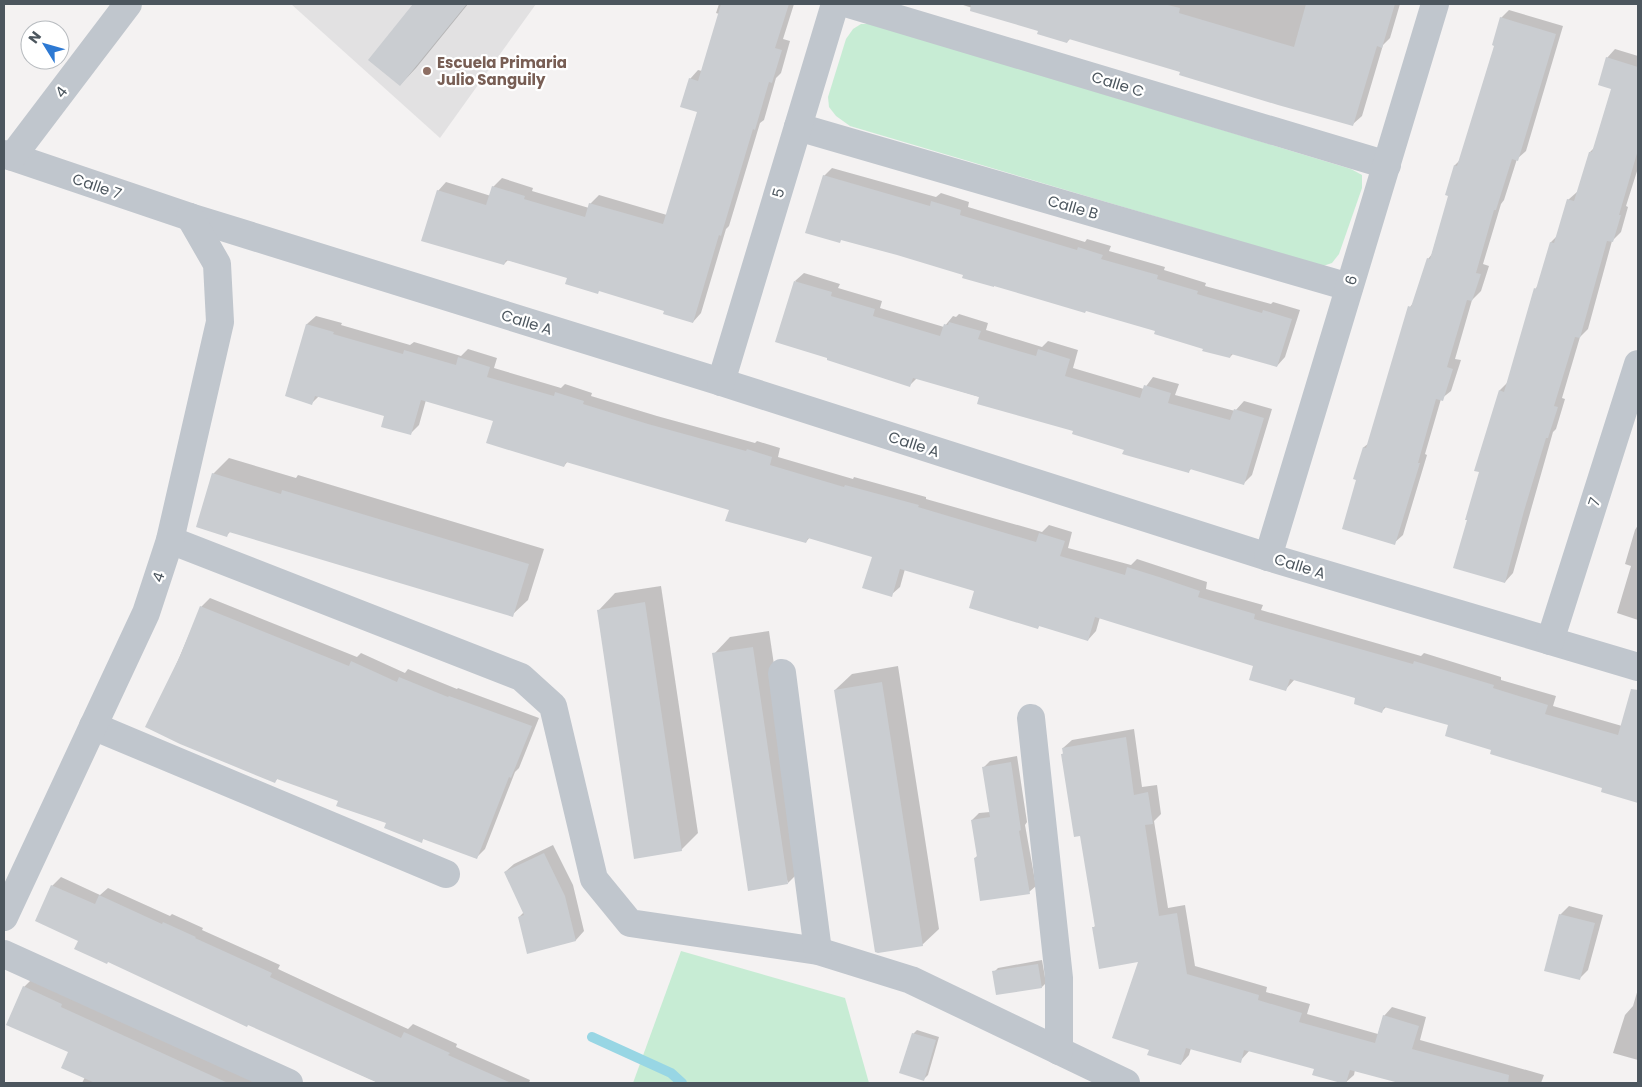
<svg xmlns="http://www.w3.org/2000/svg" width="1642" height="1087" font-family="Poppins,sans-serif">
<rect width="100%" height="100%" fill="#f4f2f2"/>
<path fill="#e2e1e2" d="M 291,4 L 536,4 L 440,138 Z"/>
<g fill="#c7ecd4">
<path d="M 861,24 L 873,24 L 1351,169 L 1362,175 L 1362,188 L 1339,254 L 1332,263 L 1323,266 L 850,126 L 836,116 L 829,107 L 828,97 L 846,39 L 853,29 Z"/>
<path d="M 681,951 L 845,998 L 869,1083 L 633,1083 Z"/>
</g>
<g fill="#0003">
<path d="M 415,4 L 468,4 L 416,68 L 400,85 L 369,60 Z"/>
<path d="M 719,4 L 794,4 L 783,39 L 790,41 L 781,73 L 776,78 L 764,120 L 760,123 L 729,226 L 726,229 L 701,313 L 693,322 L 666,310 L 569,277 L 508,260 L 504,264 L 438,191 L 446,182 L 491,196 L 493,187 L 502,178 L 533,188 L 532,191 L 589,208 L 590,204 L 599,195 L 667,215 L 698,111 L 690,79 L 698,70 L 702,71 L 719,14 L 716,13 Z"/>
<path d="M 960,4 L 1400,4 L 1390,38 L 1383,45 L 1362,116 L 1353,124 L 1071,38 L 1067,42 L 1040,30 Z"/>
<path d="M 1509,10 L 1563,26 L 1526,151 L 1517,159 L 1504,200 L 1501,204 L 1483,264 L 1489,266 L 1481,291 L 1472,300 L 1455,359 L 1461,360 L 1451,391 L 1441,399 L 1425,454 L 1427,455 L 1403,535 L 1394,543 L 1358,479 L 1364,447 L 1369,443 L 1410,307 L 1414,302 L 1428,259 L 1432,254 L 1450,195 L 1455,165 L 1460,160 L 1495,45 L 1501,18 Z"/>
<path d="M 1615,49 L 1638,56 L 1638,168 L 1626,206 L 1628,207 L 1621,232 L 1612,241 L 1588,329 L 1580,337 L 1562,398 L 1565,399 L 1556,429 L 1553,432 L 1513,573 L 1505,582 L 1481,472 L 1500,390 L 1508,382 L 1535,289 L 1538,286 L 1551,242 L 1557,236 L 1568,200 L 1577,192 L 1578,192 L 1590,152 L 1594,148 L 1612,88 L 1607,58 Z"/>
<path d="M 832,168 L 936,197 L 941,193 L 969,202 L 968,207 L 1085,242 L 1087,239 L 1111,246 L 1109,251 L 1165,267 L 1164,270 L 1206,283 L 1205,286 L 1271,304 L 1273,302 L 1300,310 L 1285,357 L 1277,366 L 1234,353 L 1230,357 L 1156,330 L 965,274 L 824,176 Z"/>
<path d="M 804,273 L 840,284 L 838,288 L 882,301 L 880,308 L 944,327 L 953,316 L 956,317 L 959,314 L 988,323 L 986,330 L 1042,347 L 1048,341 L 1078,350 L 1073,368 L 1144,389 L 1153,377 L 1179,384 L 1175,395 L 1235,411 L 1244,401 L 1272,409 L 1252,475 L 1243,484 L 1192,468 L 1189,471 L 980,397 L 917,378 L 910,385 L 795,281 Z"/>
<path d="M 316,316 L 342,323 L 341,325 L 410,345 L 414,342 L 461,356 L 468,349 L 497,358 L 494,368 L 561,388 L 565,384 L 592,393 L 591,396 L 657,416 L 755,443 L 757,441 L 780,448 L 778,457 L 853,479 L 854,477 L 926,497 L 926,499 L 1042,532 L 1049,525 L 1072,532 L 1068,548 L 1131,565 L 1137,559 L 1207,582 L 1206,589 L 1263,605 L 1261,610 L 1421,656 L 1424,653 L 1501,677 L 1501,680 L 1556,696 L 1553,706 L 1622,726 L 1630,718 L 1638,721 L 1638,798 L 1635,801 L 1604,787 L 1493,749 L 1449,724 L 1387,706 L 1382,711 L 1357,698 L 1295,679 L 1285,690 L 1255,665 L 1100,617 L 1096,631 L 1088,640 L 1040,625 L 1038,627 L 976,590 L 905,569 L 900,587 L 891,595 L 873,556 L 810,537 L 806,542 L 730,509 L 568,461 L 564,466 L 494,420 L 426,400 L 419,425 L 410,434 L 386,415 L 319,396 L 312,403 L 286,395 L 307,324 Z"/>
<path d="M 229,458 L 296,478 L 298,475 L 544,549 L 528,600 L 512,615 L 231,531 L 227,535 L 213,474 Z"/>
<path d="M 1638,525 L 1638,620 L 1617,613 L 1631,566 L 1625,564 L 1635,530 Z"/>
<path d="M 661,586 L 698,833 L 681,850 L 599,610 L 615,593 Z"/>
<path d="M 210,598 L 357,657 L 361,653 L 405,673 L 408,669 L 457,689 L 458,688 L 539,718 L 519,768 L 515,772 L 485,849 L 476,858 L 424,838 L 421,841 L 388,823 L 340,800 L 278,778 L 275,781 L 170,679 L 201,607 Z"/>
<path d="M 769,631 L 804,867 L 788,883 L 714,654 L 730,637 Z"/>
<path d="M 898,666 L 939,929 L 922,945 L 835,690 L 852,674 Z"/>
<path d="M 1134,729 L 1142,787 L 1157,785 L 1161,814 L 1154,821 L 1168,908 L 1185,905 L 1195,966 L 1267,987 L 1266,992 L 1310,1004 L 1307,1014 L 1378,1034 L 1384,1016 L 1392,1007 L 1426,1017 L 1420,1040 L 1544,1075 L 1541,1083 L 1404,1083 L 1355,1070 L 1354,1075 L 1345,1083 L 1313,1074 L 1315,1068 L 1250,1050 L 1240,1061 L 1191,1048 L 1189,1055 L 1181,1064 L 1150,1049 L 1139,961 L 1093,928 L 1096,925 L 1081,834 L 1062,754 L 1064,753 L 1063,748 L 1072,740 Z"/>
<path d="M 1017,756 L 1027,822 L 1025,825 L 1036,886 L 1029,892 L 975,858 L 978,855 L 972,820 L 979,813 L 990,812 L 983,768 L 990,761 Z"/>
<path d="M 553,845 L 573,885 L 584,931 L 576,940 L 528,952 L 519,917 L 524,912 L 505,872 L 514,864 Z"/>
<path d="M 61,877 L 100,895 L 108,888 L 170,916 L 172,914 L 203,928 L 202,930 L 280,965 L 278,969 L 338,997 L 408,1029 L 413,1024 L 457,1044 L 456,1047 L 530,1080 L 529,1083 L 379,1083 L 249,1024 L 80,940 L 52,886 Z"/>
<path d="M 1569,906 L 1603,915 L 1588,970 L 1580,978 L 1560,915 Z"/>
<path d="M 1042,960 L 1046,983 L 1042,987 L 994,972 L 998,968 Z"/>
<path d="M 34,977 L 265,1083 L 82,1083 L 85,1077 L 70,1052 L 8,1024 L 24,987 Z"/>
<path d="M 1638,989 L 1638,1060 L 1613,1053 L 1625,1015 L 1633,1006 Z"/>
<path d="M 917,1030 L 939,1037 L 928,1075 L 924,1079 L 913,1034 Z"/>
</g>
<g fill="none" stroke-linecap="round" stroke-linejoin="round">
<path stroke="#98d6e4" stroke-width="10" d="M 592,1037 L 671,1073 L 682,1083"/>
</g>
<g fill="#cacdd1">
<path d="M 413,4 L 467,4 L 400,86 L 368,60 Z"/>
<path d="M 721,4 L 789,4 L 775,48 L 782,50 L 772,83 L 769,82 L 755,130 L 753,129 L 721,236 L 719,235 L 693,323 L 663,314 L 664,311 L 599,291 L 598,294 L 565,284 L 567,278 L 506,260 L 504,265 L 421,241 L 437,190 L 486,205 L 492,186 L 525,196 L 524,199 L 585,217 L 589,203 L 663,224 L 697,112 L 680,107 L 689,78 L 698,81 Z"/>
<path d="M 971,4 L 1164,4 L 1180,8 L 1179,13 L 1294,47 L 1306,4 L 1395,4 L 1382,48 L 1377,46 L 1353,126 L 1278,105 L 1179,75 L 1180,72 L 1069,39 L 1067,43 L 1037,34 L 1038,31 L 970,11 Z"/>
<path d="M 1500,17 L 1556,34 L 1518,161 L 1512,159 L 1496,210 L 1494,210 L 1476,273 L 1481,274 L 1472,301 L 1467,300 L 1447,367 L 1453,369 L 1443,401 L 1436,399 L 1418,463 L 1420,463 L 1395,545 L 1342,529 L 1356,480 L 1353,479 L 1363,447 L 1366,448 L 1408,306 L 1411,307 L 1427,258 L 1430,259 L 1448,196 L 1445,195 L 1454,165 L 1457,166 L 1494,46 L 1492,45 Z"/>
<path d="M 1606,57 L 1638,67 L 1638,150 L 1619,215 L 1621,215 L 1613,242 L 1607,241 L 1580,338 L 1575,337 L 1554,406 L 1558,407 L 1548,438 L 1546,438 L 1524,511 L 1505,583 L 1453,568 L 1467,520 L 1465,520 L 1479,472 L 1474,471 L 1499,390 L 1504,392 L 1534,288 L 1536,289 L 1550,242 L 1554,243 L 1567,199 L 1574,201 L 1589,152 L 1592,152 L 1611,89 L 1598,85 Z"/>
<path d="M 823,175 L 930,206 L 931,201 L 961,210 L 960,215 L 1077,250 L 1078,247 L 1103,255 L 1101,259 L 1158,275 L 1157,279 L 1198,291 L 1197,294 L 1262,313 L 1263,310 L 1292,319 L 1277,367 L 1231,354 L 1230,358 L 1202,351 L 1203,349 L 1154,334 L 1155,331 L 1086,311 L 1085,313 L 994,286 L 994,287 L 962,278 L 963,275 L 897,255 L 841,240 L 840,243 L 805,233 Z"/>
<path d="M 794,281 L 832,292 L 831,296 L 875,309 L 873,316 L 940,336 L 944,324 L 948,325 L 949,322 L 981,331 L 978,339 L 1036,356 L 1038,349 L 1070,359 L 1065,376 L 1140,398 L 1144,385 L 1171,393 L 1168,403 L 1230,420 L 1234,409 L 1264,418 L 1244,485 L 1190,469 L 1189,473 L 1122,454 L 1124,450 L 1072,434 L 1073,431 L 977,404 L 979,397 L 913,378 L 910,387 L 827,360 L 827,358 L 775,342 Z"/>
<path d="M 306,324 L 334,332 L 333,334 L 403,354 L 404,350 L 456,365 L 458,357 L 490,367 L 487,377 L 554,396 L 555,392 L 584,401 L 583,404 L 648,424 L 746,451 L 747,449 L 772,457 L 770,465 L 844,487 L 845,485 L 919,505 L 918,507 L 1036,542 L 1039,533 L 1065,541 L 1060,556 L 1125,575 L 1127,567 L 1159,577 L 1200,591 L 1198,597 L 1255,614 L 1254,619 L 1413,664 L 1414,661 L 1494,685 L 1493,688 L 1548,705 L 1545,714 L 1618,735 L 1631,689 L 1638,690 L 1638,803 L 1601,792 L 1602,788 L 1490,754 L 1491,750 L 1445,736 L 1448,725 L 1384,707 L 1382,713 L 1354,704 L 1355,698 L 1290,679 L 1286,691 L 1249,680 L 1253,666 L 1095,617 L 1088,641 L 1039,626 L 1038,629 L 969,608 L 974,591 L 900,569 L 892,597 L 862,588 L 872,557 L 808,538 L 806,543 L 725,521 L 729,510 L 566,462 L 564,467 L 486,443 L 493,421 L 421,400 L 411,435 L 381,427 L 384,416 L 315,396 L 312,405 L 285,396 Z"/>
<path d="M 212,473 L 281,494 L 282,490 L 529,564 L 513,617 L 229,532 L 227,537 L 196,527 Z"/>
<path d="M 645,602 L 682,851 L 634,859 L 597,610 Z"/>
<path d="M 200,606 L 349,666 L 351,661 L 397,682 L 399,677 L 448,697 L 449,696 L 532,726 L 511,778 L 509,777 L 477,859 L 423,839 L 422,843 L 384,828 L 386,823 L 336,806 L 338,801 L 277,779 L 275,783 L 180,744 L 145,727 L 180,656 Z"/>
<path d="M 753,647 L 788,884 L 748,891 L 712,653 Z"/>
<path d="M 882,682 L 923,946 L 878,953 L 875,952 L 834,690 Z"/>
<path d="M 1126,737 L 1134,795 L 1148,792 L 1153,824 L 1145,825 L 1159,916 L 1177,913 L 1187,974 L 1259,995 L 1258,1000 L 1302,1013 L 1299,1022 L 1375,1043 L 1383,1015 L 1419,1026 L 1412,1049 L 1509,1075 L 1508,1083 L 1399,1083 L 1350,1070 L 1346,1083 L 1341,1083 L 1312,1075 L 1314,1069 L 1244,1050 L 1241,1063 L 1186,1048 L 1181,1065 L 1147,1055 L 1149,1050 L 1112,1038 L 1138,962 L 1099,969 L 1092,927 L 1095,927 L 1080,836 L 1074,837 L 1061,754 L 1063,754 L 1062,748 Z"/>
<path d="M 1011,762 L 1021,830 L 1019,831 L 1030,894 L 980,901 L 974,858 L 977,857 L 971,820 L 990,817 L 982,767 Z"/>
<path d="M 544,853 L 565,896 L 576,941 L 527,954 L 518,917 L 524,915 L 504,872 Z"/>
<path d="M 51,885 L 95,904 L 99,895 L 162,924 L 163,922 L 196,937 L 195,938 L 272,973 L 270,977 L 330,1005 L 401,1038 L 404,1032 L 450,1053 L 448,1055 L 511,1083 L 378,1083 L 248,1025 L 247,1027 L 108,962 L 107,964 L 74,949 L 78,941 L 35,921 Z"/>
<path d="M 1559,914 L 1595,923 L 1580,980 L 1544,971 Z"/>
<path d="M 1038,964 L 1042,988 L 996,995 L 992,971 Z"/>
<path d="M 23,986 L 62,1004 L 61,1007 L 228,1083 L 95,1083 L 61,1068 L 68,1052 L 6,1025 Z"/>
<path d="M 912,1033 L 936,1040 L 924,1081 L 899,1073 Z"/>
</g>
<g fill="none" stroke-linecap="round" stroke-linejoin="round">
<g stroke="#c0c6cd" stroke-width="28">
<path d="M 849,4 L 1387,165"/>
<path d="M 798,127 L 1349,287"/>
<path d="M 4,154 L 190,217 L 721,382 L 1268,557 L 1638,667"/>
<path d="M 12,157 L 128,4"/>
<path d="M 721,382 L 835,4"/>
<path d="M 170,540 L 521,677 L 553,706 L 594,879 L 630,923 L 818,951 L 911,980 L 1126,1083"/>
<path d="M 1268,557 L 1435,4"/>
<path d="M 1550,641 L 1638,364"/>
<path d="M 782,673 L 818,951"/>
<path d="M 1031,718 L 1059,978 L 1059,1051"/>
<path d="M 93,726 L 446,874"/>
<path d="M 4,917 L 146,613 L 170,540 L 220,322 L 217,264 L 190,217"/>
<path d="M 4,954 L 289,1083"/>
</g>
</g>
<circle fill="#8d6e63" stroke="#fff" stroke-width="2" cx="427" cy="71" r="5"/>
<g text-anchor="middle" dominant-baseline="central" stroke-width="4.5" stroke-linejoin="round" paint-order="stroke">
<g font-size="15" font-weight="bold" fill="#785e54" stroke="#fff" text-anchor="start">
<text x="437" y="62">Escuela Primaria<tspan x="437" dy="17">Julio Sanguily</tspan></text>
</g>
<g font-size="15" fill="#4c565e" stroke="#fff">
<text transform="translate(1118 84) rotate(17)">Calle C</text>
<text transform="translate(61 92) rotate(-53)">4</text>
<text transform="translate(97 186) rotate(19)">Calle 7</text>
<text transform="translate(778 193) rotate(-73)">5</text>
<text transform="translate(1073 207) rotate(16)">Calle B</text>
<text transform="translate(1351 280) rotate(-73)">6</text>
<text transform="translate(527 322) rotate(17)">Calle A</text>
<text transform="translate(914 444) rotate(18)">Calle A</text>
<text transform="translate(1594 502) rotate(-72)">7</text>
<text transform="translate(1300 566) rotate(17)">Calle A</text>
<text transform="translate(158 577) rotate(-71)">4</text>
</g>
</g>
<rect width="1642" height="1087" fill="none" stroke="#4c565e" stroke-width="10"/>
<g transform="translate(45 45) rotate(307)"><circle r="24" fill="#ffffff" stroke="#b7bbbf"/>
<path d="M0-4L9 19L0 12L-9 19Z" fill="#2d79d3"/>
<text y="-8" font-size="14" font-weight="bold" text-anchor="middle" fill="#4c565e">N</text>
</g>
</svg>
